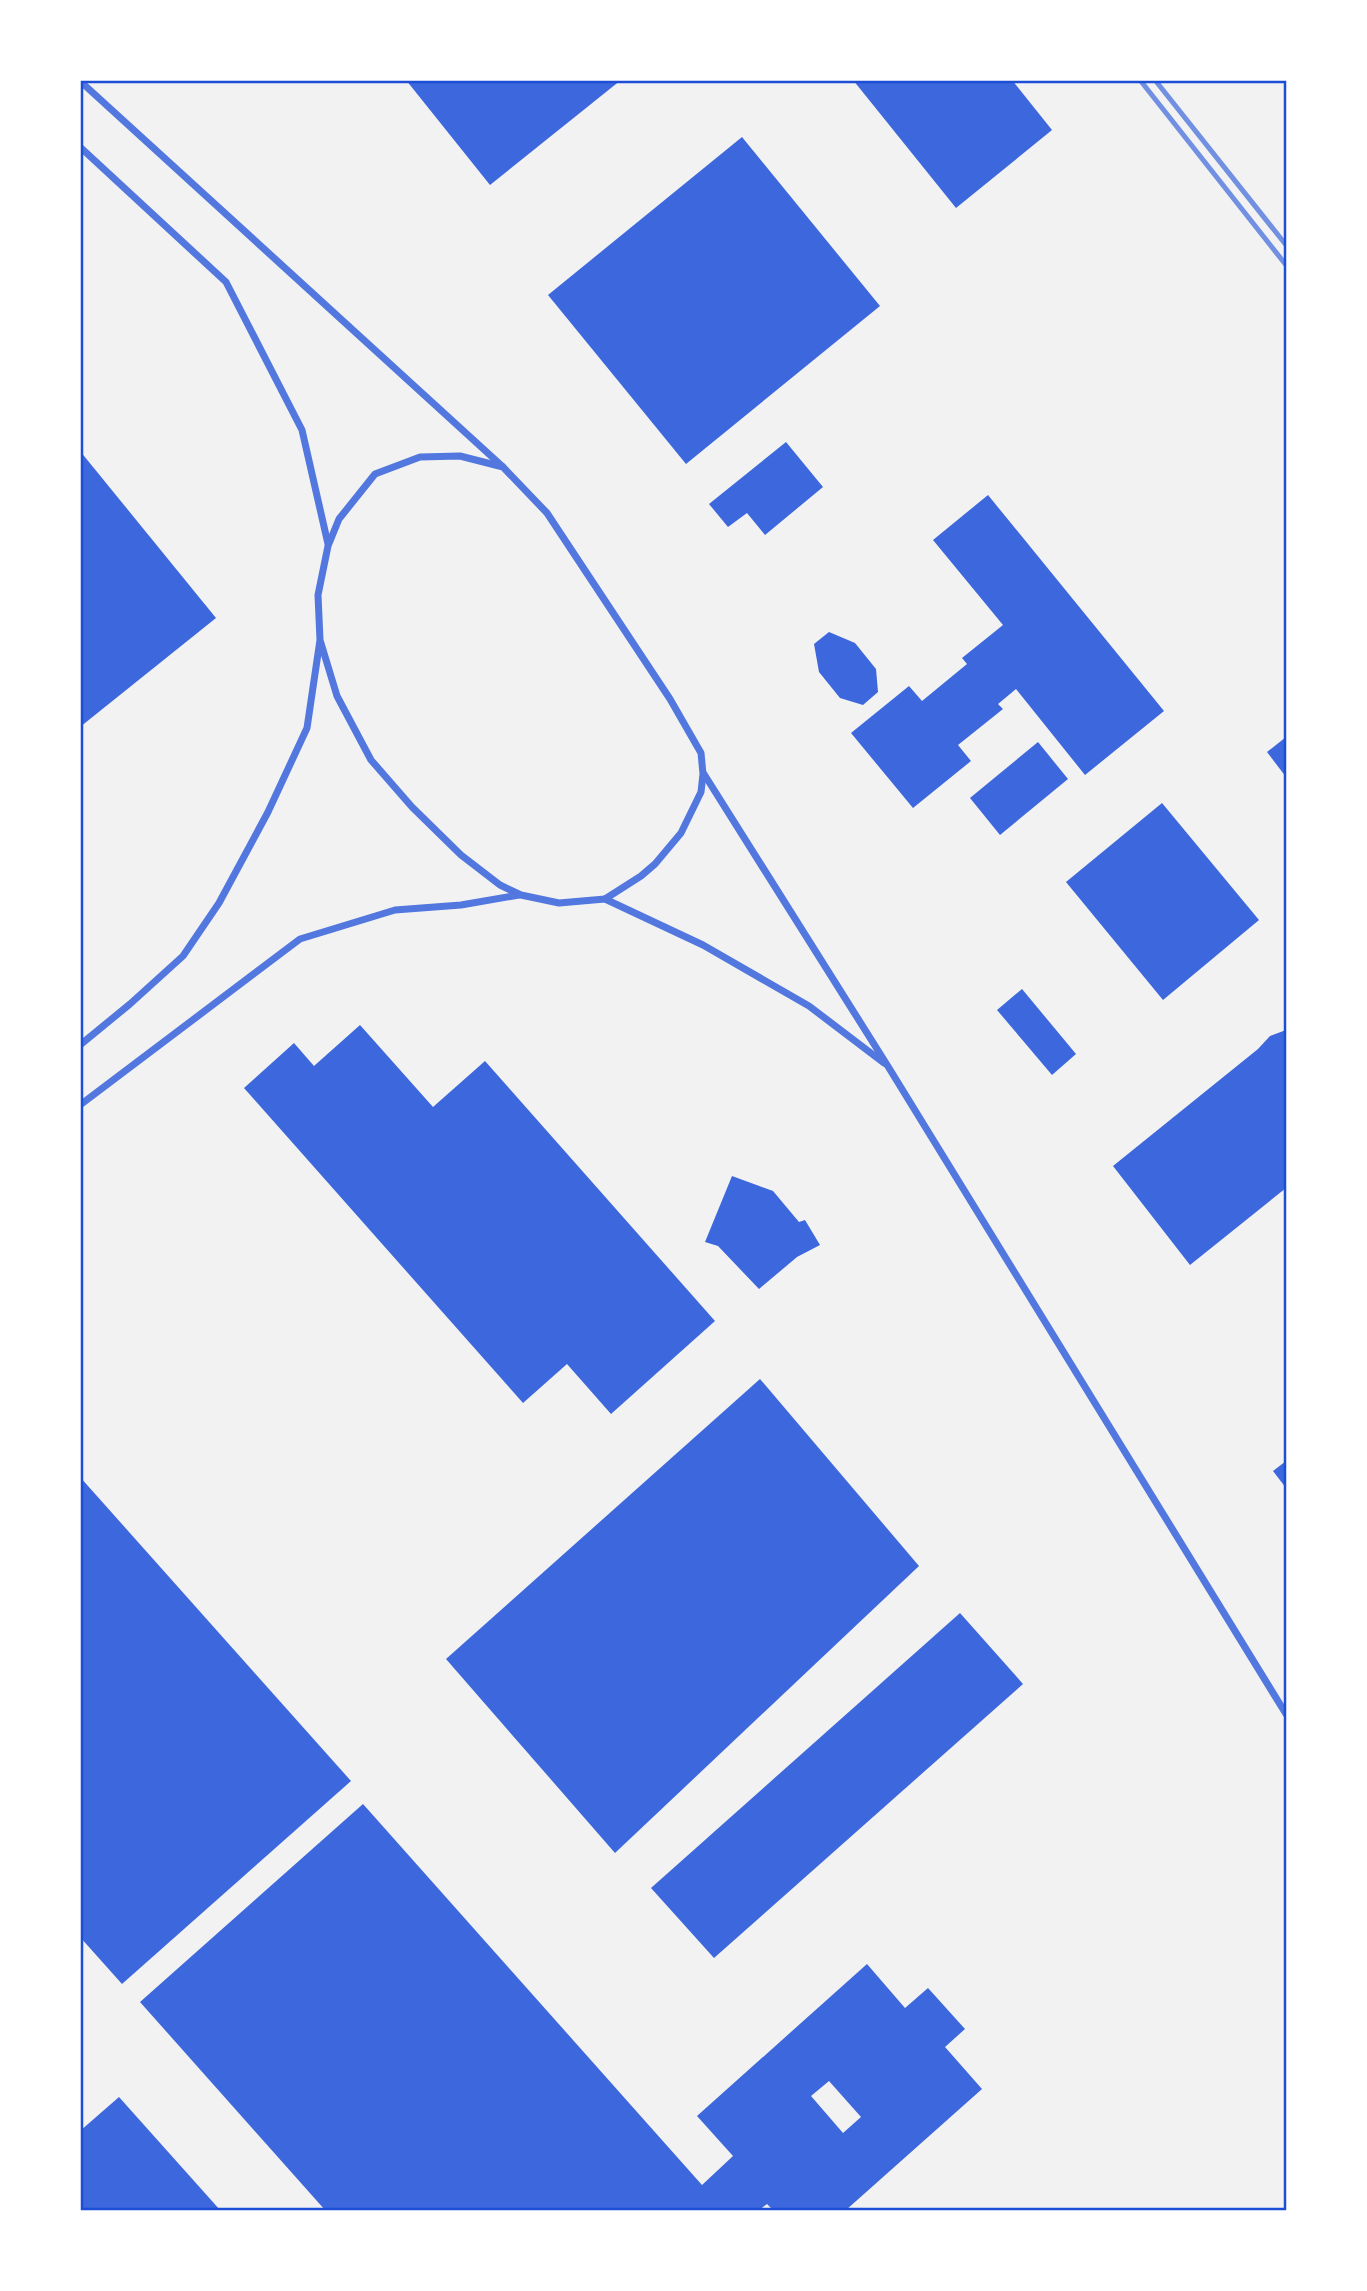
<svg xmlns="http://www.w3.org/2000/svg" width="1367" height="2291" font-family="Jost,sans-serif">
<rect width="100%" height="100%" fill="#f2f2f2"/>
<g fill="#3d67dc" fill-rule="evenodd">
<path d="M 406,80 L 621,80 L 490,185 Z"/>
<path d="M 853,80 L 1012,80 L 1052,130 L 956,208 Z"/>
<path d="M 742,137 L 880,306 L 686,464 L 548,295 Z"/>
<path d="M 786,442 L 823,487 L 765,535 L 747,513 L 728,527 L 709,504 Z"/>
<path d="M 80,451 L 216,618 L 80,727 Z"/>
<path d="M 988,495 L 1164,711 L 1085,775 L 1016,689 L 998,704 L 1003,709 L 958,745 L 971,761 L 913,808 L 851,733 L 909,686 L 922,701 L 967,664 L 962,658 L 1003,625 L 933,540 Z"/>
<path d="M 829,632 L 855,643 L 876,669 L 878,692 L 863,705 L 840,698 L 819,672 L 814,644 Z"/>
<path d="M 1286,737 L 1286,777 L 1267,752 Z"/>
<path d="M 1038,742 L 1068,779 L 1000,835 L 970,798 Z"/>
<path d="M 1162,803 L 1259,920 L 1163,1000 L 1066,882 Z"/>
<path d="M 1022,989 L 1076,1054 L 1052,1075 L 997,1010 Z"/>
<path d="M 360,1025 L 433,1107 L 485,1061 L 715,1321 L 611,1414 L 567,1364 L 523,1403 L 244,1088 L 294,1043 L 314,1066 Z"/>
<path d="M 1286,1030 L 1286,1188 L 1190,1265 L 1113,1166 L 1258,1049 L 1270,1036 Z"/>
<path d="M 732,1176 L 773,1191 L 799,1222 L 805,1220 L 820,1245 L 797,1257 L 759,1289 L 718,1246 L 705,1242 Z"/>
<path d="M 760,1379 L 919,1566 L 615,1853 L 446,1659 Z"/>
<path d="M 1286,1461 L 1286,1488 L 1273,1471 Z"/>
<path d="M 80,1477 L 351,1781 L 122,1984 L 80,1937 Z"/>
<path d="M 960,1613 L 1023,1684 L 714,1958 L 651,1888 Z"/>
<path d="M 363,1804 L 702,2185 L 733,2156 L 697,2116 L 867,1964 L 905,2008 L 928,1988 L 965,2029 L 945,2047 L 982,2089 L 846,2210 L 773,2210 L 767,2204 L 759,2210 L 325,2210 L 140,2002 ZM 829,2081 L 861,2117 L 843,2133 L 811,2096 Z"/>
<path d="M 119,2097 L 220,2210 L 80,2210 L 80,2131 Z"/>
</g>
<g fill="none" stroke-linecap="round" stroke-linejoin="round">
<g stroke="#5277de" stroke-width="7">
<path d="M 80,81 L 502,466"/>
<path d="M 80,147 L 226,282 L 302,430 L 328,544"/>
<path d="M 704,774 L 889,1068 L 1286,1714"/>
<path d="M 605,899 L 703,945 L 809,1006 L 884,1063"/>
<path d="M 80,1045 L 130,1004 L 183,956 L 219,903 L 268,812 L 307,728 L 320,640 L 318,595 L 328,546 L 339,519 L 375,474 L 420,457 L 460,456 L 503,467 L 547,513 L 670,699 L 701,753 L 703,774 L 701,792 L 681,833 L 655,864 L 641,876 L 605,899 L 559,903 L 521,895 L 500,885 L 461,855 L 412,807 L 371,760 L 337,696 L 320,640"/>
<path d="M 80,1105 L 300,939 L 395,910 L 461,905 L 519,895"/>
</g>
<g stroke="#7290e2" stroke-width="5">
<path d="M 1140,80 L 1286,265"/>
<path d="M 1155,80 L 1286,245"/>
</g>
</g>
<rect width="1367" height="2291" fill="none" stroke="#ffffff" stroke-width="164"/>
<rect x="82" y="82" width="1203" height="2127" fill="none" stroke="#1d4ed8" stroke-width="2.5"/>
</svg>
